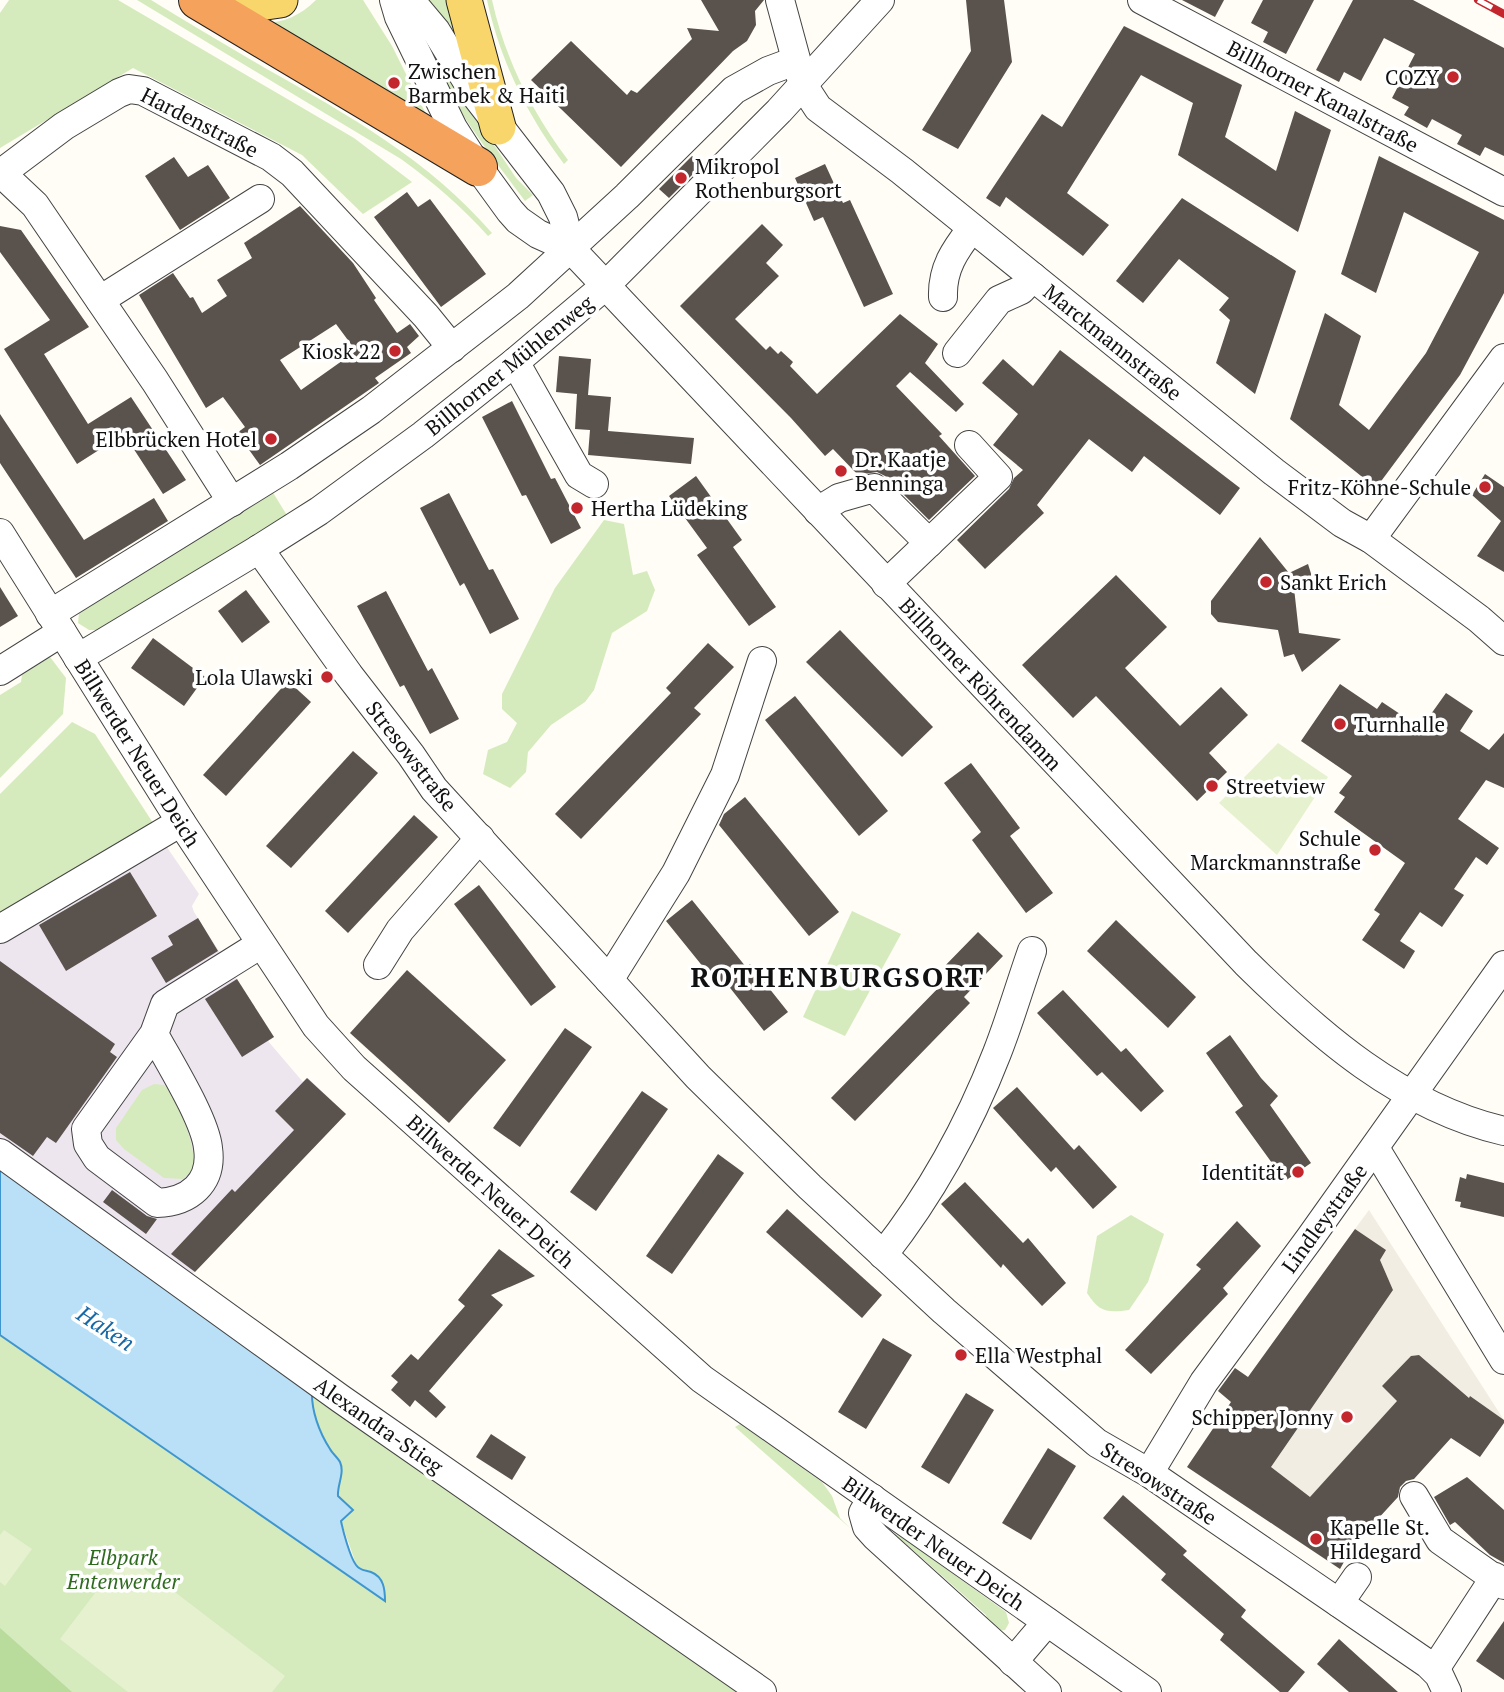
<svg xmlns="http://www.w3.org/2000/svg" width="1504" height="1692" font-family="'PT Serif',serif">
<rect width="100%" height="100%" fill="#fffdf5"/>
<path fill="#eee6ef" d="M 162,840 L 199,894 L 192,906 L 194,912 L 274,1037 L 268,1041 L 303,1082 L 308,1078 L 346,1114 L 187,1280 L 0,1142 L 0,936 Z"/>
<g fill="#d5ebbd">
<path d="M 9,0 L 118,0 L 354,138 L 412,182 L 363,214 L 302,155 L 133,68 L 0,148 L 0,13 Z"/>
<path d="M 137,0 L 151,0 C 189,23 227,46 265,68 C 348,115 429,160 492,233 L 488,236 C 462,207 433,182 401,159 Z"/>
<path d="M 316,0 L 363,0 L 392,46 L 431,124 L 263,23 C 284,23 301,15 316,0 Z"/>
<path d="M 429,0 L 448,0 L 457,40 L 454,40 Z"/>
<path d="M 487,0 L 492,0 C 505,59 532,112 568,160 L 564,164 C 527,115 500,60 487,0 Z"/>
<path d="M 421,35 L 516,178 L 533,195 L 525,201 C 490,154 440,90 421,35 Z"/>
<path d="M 272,491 L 288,517 L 98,630 L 89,630 L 78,623 L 79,613 L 85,603 Z"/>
<path d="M 604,520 L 624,524 L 633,575 L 647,571 L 655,590 L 647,611 L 612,633 L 594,690 L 585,702 L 551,725 L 528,752 L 526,772 L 510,788 L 483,774 L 488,750 L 507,742 L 517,723 L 502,709 L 502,694 L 555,588 Z"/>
<path d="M 50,657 L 66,678 L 63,714 L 0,778 L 0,695 L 21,682 L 22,675 Z"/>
<path d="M 72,722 L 95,734 L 157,829 L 0,920 L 0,794 Z"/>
<path d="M 852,911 L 901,934 L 845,1036 L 803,1017 Z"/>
<path d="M 154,1084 L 164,1085 C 179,1101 196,1146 194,1169 L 183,1179 L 164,1178 L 124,1149 L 116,1140 L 116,1128 L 142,1090 Z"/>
<path d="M 1131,1215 L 1164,1234 L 1148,1282 L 1129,1310 C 1107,1313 1099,1312 1087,1293 L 1097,1236 Z"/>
<path d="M 0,1335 L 385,1601 L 373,1572 L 357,1567 L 341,1521 L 353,1510 L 338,1496 C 337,1485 345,1473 340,1462 C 338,1458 332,1453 330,1449 C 319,1432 311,1410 312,1390 L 740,1692 L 0,1692 Z"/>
<path d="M 740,1424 L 822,1482 L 832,1496 L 840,1518 L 850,1528 L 735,1427 Z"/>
<path d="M 888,1530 L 906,1540 L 1006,1612 L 1009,1623 L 1005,1630 L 997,1631 L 989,1626 L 986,1615 L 905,1543 L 895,1541 Z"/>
</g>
<path fill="#b9dc9c" d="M 0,1628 L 72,1692 L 0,1692 Z"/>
<g fill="#e6f2cf">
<path d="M 1278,743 L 1328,777 L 1277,855 L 1219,803 Z"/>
<path d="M 4,1530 L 32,1549 L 5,1586 L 0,1582 L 0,1535 Z"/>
<path d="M 125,1554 L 285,1676 L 272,1692 L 128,1692 L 60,1639 Z"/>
</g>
<path fill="#f1ede2" d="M 1369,1210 L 1504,1420 L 1470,1396 L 1469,1398 L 1419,1355 L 1412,1356 L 1382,1386 L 1397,1401 L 1307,1501 L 1271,1467 L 1393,1290 L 1380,1260 L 1385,1250 L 1355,1229 Z"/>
<path fill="#b9e0f7" stroke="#3f96cf" stroke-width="2" d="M 0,1169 L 312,1390 C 311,1410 319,1432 330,1449 C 332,1453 338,1458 340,1462 C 345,1473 337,1485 338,1496 L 353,1510 L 341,1521 C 343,1531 350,1557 356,1565 C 360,1571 366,1570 371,1572 C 384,1577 385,1590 385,1601 L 0,1335 Z"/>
<g fill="#5a524d" fill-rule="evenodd">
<path d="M 701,0 L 764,0 L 755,11 L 756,25 L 747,41 L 733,51 L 621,167 L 531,80 L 571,41 L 627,95 L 631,90 L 637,93 L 692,39 L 687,28 L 719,31 Z"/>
<path d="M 966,0 L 1004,0 L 1012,62 L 958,149 L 922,130 L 971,51 Z"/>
<path d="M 1182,0 L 1224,0 L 1215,17 Z"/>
<path d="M 1263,0 L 1314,0 L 1286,54 L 1263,42 L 1268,32 L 1251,23 Z"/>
<path d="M 1353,0 L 1413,0 L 1504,48 L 1504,156 L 1485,147 L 1480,156 L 1457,144 L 1462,135 L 1432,119 L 1427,128 L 1404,115 L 1409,107 L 1392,98 L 1415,54 L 1384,38 L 1361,81 L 1344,72 L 1339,82 L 1316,70 Z"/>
<path d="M 1124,26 L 1242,85 L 1225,137 L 1276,171 L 1295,111 L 1331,130 L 1298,232 L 1178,155 L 1193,103 L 1141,75 L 1067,193 L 1109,225 L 1083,256 L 1006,197 L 1000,207 L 986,198 L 1042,114 L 1062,127 Z"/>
<path d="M 692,156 L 702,165 L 669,198 L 659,189 Z"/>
<path d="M 1379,156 L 1504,220 L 1504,293 L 1460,375 L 1376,488 L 1290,419 L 1325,313 L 1361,336 L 1339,405 L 1369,430 L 1426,353 L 1479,252 L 1404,212 L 1376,293 L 1341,274 Z"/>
<path d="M 174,157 L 188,177 L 208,165 L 230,198 L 180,230 L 145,176 Z"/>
<path d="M 825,164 L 843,203 L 850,200 L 893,294 L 864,307 L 823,217 L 814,221 L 795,178 Z"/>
<path d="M 407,192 L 418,207 L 430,199 L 486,274 L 441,307 L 374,217 Z"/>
<path d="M 1182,198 L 1296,271 L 1255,394 L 1216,363 L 1230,320 L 1219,310 L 1229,298 L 1179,259 L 1143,303 L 1116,281 Z"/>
<path d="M 300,206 L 353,263 L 376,298 L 374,300 L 397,333 L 410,324 L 419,336 L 407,347 L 411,353 L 375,378 L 379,383 L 260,465 L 237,433 L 245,427 L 223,397 L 206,408 L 139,295 L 173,273 L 190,298 L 193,297 L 202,313 L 227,296 L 217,280 L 252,258 L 244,243 ZM 336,324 L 356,351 L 301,390 L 280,360 Z"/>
<path d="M 762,224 L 783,245 L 766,263 L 779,276 L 735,319 L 766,350 L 770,346 L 778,354 L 781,351 L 793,362 L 790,366 L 817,394 L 900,314 L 938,344 L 925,363 L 964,404 L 956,412 L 910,372 L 896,386 L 942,434 L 939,436 L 975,476 L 929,520 L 885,476 L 877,472 L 858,475 L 833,449 L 825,456 L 791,418 L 680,306 Z"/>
<path d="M 0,226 L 21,230 L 89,327 L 44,354 L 88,424 L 131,397 L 186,480 L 163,494 L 124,434 L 77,464 L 4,349 L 50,320 L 0,252 Z"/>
<path d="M 1060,350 L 1240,488 L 1220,515 L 1144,456 L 1132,472 L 1089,439 L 1037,505 L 1044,513 L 985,569 L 957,540 L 1009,489 L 1014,478 L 1023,470 L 993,445 L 1018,414 L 982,383 L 1003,359 L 1033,386 Z"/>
<path d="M 559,356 L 591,359 L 588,395 L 611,397 L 608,431 L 694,438 L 691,464 L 588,455 L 590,430 L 575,429 L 577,394 L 556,392 Z"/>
<path d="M 512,401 L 551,479 L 555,478 L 581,528 L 551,544 L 526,495 L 522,496 L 482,417 Z"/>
<path d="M 0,414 L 84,540 L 154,498 L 168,521 L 76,578 L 0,463 Z"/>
<path d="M 1485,474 L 1504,487 L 1504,572 L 1477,556 L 1501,521 L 1472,495 Z"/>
<path d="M 696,476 L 742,540 L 733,547 L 776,607 L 749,626 L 697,555 L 707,548 L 669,496 Z"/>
<path d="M 449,493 L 489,570 L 493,569 L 519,619 L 490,634 L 464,583 L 460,586 L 420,508 Z"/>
<path d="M 1260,537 L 1289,573 L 1308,564 L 1313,580 L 1294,588 L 1299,633 L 1341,639 L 1302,672 L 1294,654 L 1284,657 L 1278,630 L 1218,622 L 1211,614 L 1211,601 Z"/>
<path d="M 1116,575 L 1167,627 L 1125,668 L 1180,726 L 1221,687 L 1248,715 L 1209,753 L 1227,772 L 1197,801 L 1096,696 L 1073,718 L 1022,665 Z"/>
<path d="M 0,587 L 18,616 L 0,627 Z"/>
<path d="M 246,590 L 270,622 L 242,643 L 218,611 Z"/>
<path d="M 386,591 L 428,671 L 432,668 L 459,719 L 430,734 L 404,685 L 400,687 L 357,606 Z"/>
<path d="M 840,630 L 933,727 L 902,757 L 806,662 Z"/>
<path d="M 153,638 L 205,677 L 184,706 L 131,668 Z"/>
<path d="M 708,643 L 734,667 L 694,708 L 701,714 L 581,839 L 555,814 L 671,693 L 666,688 Z"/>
<path d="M 288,681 L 311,702 L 226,796 L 203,775 Z"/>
<path d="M 1340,684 L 1377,709 L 1382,702 L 1421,728 L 1446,693 L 1473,711 L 1460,731 L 1489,750 L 1504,733 L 1504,788 L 1486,780 L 1458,819 L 1499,848 L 1487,865 L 1476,857 L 1454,889 L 1464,895 L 1442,927 L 1420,912 L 1400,941 L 1415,951 L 1404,969 L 1362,940 L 1380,914 L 1374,910 L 1405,863 L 1334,812 L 1345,797 L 1339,793 L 1352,776 L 1301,741 Z"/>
<path d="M 795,696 L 888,811 L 859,836 L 765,720 Z"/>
<path d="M 353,751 L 378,773 L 291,868 L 266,846 Z"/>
<path d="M 971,763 L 1020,828 L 1010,836 L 1053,893 L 1026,913 L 972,840 L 981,832 L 944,783 Z"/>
<path d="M 745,797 L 839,912 L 809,936 L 719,825 L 724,814 Z"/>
<path d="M 414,815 L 438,837 L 348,933 L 325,911 Z"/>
<path d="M 130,872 L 157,916 L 66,971 L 39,925 Z"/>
<path d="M 479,885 L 556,987 L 531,1006 L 454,904 Z"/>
<path d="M 692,900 L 746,967 L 750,964 L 788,1012 L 764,1031 L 727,984 L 721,989 L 666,921 Z"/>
<path d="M 198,918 L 218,951 L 166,983 L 151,958 L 173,945 L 168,936 Z"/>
<path d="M 1116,920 L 1196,997 L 1168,1028 L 1087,951 Z"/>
<path d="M 978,932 L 1003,956 L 964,997 L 970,1003 L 855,1121 L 831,1098 L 945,981 L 937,974 Z"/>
<path d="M 0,961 L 115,1044 L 110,1052 L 117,1057 L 56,1143 L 47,1137 L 33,1156 L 0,1133 Z"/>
<path d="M 407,970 L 506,1060 L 449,1123 L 350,1033 Z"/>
<path d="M 237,979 L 274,1037 L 242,1057 L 205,999 Z"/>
<path d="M 1063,990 L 1121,1052 L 1126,1048 L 1164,1091 L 1141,1112 L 1102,1072 L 1097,1076 L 1037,1013 Z"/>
<path d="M 565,1028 L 592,1047 L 520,1147 L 493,1128 Z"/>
<path d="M 1230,1035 L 1261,1078 L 1278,1096 L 1270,1105 L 1311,1163 L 1285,1181 L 1235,1112 L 1243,1106 L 1206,1053 Z"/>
<path d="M 307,1078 L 346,1114 L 195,1272 L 171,1254 L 232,1189 L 235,1192 L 294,1130 L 275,1111 Z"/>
<path d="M 1017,1087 L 1074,1150 L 1079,1145 L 1117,1187 L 1093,1209 L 1056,1167 L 1051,1172 L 993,1108 Z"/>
<path d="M 642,1091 L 668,1109 L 596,1211 L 570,1192 Z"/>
<path d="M 718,1154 L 744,1173 L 672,1274 L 646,1256 Z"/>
<path d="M 1467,1174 L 1504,1183 L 1504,1217 L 1460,1207 L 1461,1202 L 1455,1201 L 1460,1177 L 1466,1179 Z"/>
<path d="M 965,1182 L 1023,1243 L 1028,1238 L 1066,1283 L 1042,1306 L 1003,1264 L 1001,1268 L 941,1204 Z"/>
<path d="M 112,1190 L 147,1216 L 157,1219 L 146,1234 L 103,1202 Z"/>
<path d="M 787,1209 L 882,1295 L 862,1318 L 766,1232 Z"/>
<path d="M 1237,1221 L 1261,1246 L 1223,1288 L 1228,1294 L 1151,1374 L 1125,1350 L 1201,1269 L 1196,1265 Z"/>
<path d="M 1355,1229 L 1386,1250 L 1380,1260 L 1393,1290 L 1271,1467 L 1310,1497 L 1397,1401 L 1382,1386 L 1411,1356 L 1419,1355 L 1469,1398 L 1470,1396 L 1504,1420 L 1504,1423 L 1480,1457 L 1451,1438 L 1414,1479 L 1406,1481 L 1400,1487 L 1398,1497 L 1353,1546 L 1340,1569 L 1187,1467 L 1231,1402 L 1218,1391 L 1235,1368 L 1248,1377 Z"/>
<path d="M 499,1249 L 535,1276 L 491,1295 L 503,1305 L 429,1391 L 446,1407 L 436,1418 L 415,1400 L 410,1407 L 391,1390 L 398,1382 L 391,1376 L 411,1354 L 418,1360 L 465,1306 L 458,1300 Z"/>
<path d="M 883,1338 L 912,1355 L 866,1429 L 838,1412 Z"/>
<path d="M 966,1393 L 994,1410 L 949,1484 L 921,1467 Z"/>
<path d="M 491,1434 L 526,1457 L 512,1480 L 476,1457 Z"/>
<path d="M 1048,1448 L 1076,1466 L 1031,1540 L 1002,1523 Z"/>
<path d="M 1467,1477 L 1504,1510 L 1504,1563 L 1490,1555 L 1455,1522 L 1450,1525 L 1434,1497 Z"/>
<path d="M 1123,1495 L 1187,1551 L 1183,1555 L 1246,1610 L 1241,1617 L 1305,1672 L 1288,1692 L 1280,1692 L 1220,1640 L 1224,1634 L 1161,1580 L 1166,1574 L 1103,1518 Z"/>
<path d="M 1504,1621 L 1504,1680 L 1476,1661 Z"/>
<path d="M 1339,1639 L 1361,1659 L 1398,1692 L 1349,1692 L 1317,1664 Z"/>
</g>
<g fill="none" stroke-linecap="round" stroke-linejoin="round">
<defs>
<g id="minor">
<path d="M 394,0 L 399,17 L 453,128 L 478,167 L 510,211 L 518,220 L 538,234 L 571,249 L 1246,963 C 1319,1035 1401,1107 1504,1131"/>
<path d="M 410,0 L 436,31 L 476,96 L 551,193 L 563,217 L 571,249"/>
<path d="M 780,0 L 803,85 L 818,108 L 902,171 L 1274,472 L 1342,523 L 1371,539 L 1479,619 L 1504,641"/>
<path d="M 1142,0 L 1504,192"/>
<path d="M 1,173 L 35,205 L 155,381 L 232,502"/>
<path d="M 0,174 L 64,126 L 119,93 L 129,89 L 143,91 L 271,157 L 292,173 L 426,316 L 452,348"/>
<path d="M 943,297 C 942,268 955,250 972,228"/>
<path d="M 100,300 L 260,199"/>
<path d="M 957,353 L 999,300 L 1021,290 L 1033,277"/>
<path d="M 515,362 L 579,475 L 594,484"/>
<path d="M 818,511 L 839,498 L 874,488 L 929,543"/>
<path d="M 0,533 L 181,822 L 316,1026 L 354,1068 L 702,1379 L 1147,1692"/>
<path d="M 1371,539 L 1504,358"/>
<path d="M 259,549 L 349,675 L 411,755 L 434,789 L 698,1077 L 810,1187 L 944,1311 L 1097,1443 L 1149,1473 L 1428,1664 L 1439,1675 L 1447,1692"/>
<path d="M 886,584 L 998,477 L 969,445"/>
<path d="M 50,614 L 289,466 L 371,410 L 518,296 L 627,196 L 734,90 L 768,71 L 795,61"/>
<path d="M 78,658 L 259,549 L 319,511 L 423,435 L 515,362 L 605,286 L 779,111 L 880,0"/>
<path d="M 0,671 L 62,632"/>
<path d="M 0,929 L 181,822"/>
<path d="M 378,965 L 400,930 L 480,838"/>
<path d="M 609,980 L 676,873 L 725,775 L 762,661"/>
<path d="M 154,1034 C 169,1062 205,1119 208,1148 C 213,1183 189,1202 157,1203 L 97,1158 L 88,1144 L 86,1129 L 154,1034 L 165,1004 L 261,944"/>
<path d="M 1375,1148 L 1504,1360"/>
<path d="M 0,1153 L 341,1399 L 762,1692"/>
<path d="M 883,1255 C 931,1194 969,1125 997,1053 C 1010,1020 1020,985 1032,951"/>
<path d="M 1149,1473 L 1204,1382 L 1310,1238 L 1504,965"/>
<path d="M 1414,1496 L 1440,1540 L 1504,1585"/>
<path d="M 872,1498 L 863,1513 L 867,1527 L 876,1537 L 1047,1692"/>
<path d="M 1339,1603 L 1357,1577"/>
<path d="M 1013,1662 L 1047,1622"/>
<path d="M 1435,1669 L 1495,1577"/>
</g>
<g id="major">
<path d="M 239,0 L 259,3 L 280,0"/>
<path d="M 464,0 L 498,127"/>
</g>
<path id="highway" d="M 198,0 L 478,167"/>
</defs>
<use href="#minor" stroke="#444" stroke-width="30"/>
<use href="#major" stroke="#222" stroke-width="37"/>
<use href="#highway" stroke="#222" stroke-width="40"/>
<use href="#minor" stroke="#fff" stroke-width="28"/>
<use href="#major" stroke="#f9d66b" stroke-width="35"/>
<use href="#highway" stroke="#f5a25d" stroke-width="38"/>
<defs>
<path id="rail" d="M 1478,0 L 1504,14"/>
</defs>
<use href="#rail" stroke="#c4262e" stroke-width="8"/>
<use href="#rail" stroke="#fff" stroke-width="5" stroke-dasharray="16" stroke-linecap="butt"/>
</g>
<g fill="#c4262e" stroke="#fff" stroke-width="2.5">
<circle cx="1453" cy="77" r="7"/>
<circle cx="394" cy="83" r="7"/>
<circle cx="681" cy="178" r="7"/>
<circle cx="395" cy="351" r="7"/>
<circle cx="271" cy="439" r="7"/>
<circle cx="841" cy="471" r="7"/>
<circle cx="1485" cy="487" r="7"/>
<circle cx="577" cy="508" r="7"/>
<circle cx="1266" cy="582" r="7"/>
<circle cx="327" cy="677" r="7"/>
<circle cx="1340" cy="724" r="7"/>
<circle cx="1212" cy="786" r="7"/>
<circle cx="1375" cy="850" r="7"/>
<circle cx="1298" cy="1172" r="7"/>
<circle cx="961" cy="1355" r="7"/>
<circle cx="1347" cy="1417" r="7"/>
<circle cx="1316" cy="1539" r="7"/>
</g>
<g text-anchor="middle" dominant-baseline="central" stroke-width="7" stroke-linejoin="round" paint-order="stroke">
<g font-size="21" fill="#111" stroke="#fff" text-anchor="start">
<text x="408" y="71">Zwischen<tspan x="408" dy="24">Barmbek &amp; Haiti</tspan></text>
<text x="1439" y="77" text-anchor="end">COZY</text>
<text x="695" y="166">Mikropol<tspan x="695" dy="24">Rothenburgsort</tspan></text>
<text x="381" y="351" text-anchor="end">Kiosk 22</text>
<text x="257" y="439" text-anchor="end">Elbbrücken Hotel</text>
<text x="855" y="459">Dr. Kaatje<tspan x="855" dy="24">Benninga</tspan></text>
<text x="1471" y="487" text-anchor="end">Fritz-Köhne-Schule</text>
<text x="591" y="508">Hertha Lüdeking</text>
<text x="1280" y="582">Sankt Erich</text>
<text x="313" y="677" text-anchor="end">Lola Ulawski</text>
<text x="1354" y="724">Turnhalle</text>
<text x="1226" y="786">Streetview</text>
<text x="1361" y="838" text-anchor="end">Schule<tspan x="1361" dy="24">Marckmannstraße</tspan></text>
<text x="1284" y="1172" text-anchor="end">Identität</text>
<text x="975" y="1355">Ella Westphal</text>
<text x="1333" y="1417" text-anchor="end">Schipper Jonny</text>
<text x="1330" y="1527">Kapelle St.<tspan x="1330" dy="24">Hildegard</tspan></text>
</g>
<g font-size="21" fill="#111" stroke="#fff">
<text transform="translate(1323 96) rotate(28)">Billhorner Kanalstraße</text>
<text transform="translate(200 122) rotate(27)">Hardenstraße</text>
<text transform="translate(1113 342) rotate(39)">Marckmannstraße</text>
<text transform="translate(509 365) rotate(-39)">Billhorner Mühlenweg</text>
<text transform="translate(981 684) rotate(47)">Billhorner Röhrendamm</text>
<text transform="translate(138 753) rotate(58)">Billwerder Neuer Deich</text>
<text transform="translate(412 756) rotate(52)">Stresowstraße</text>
<text transform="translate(491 1191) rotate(42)">Billwerder Neuer Deich</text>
<text transform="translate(1324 1218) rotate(-54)">Lindleystraße</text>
<text transform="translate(379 1425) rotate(35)">Alexandra-Stieg</text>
<text transform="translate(1159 1483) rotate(33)">Stresowstraße</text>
<text transform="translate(934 1543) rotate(35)">Billwerder Neuer Deich</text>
</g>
<g font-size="21" font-style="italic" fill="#2f6b1f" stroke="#fff">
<text x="123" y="1557">Elbpark<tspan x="123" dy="24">Entenwerder</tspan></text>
</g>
<g font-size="23" font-style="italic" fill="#1768a6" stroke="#fff">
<text transform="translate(106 1328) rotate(33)">Haken</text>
</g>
<g font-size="28" font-weight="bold" letter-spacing="2" fill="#111" stroke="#fff">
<text x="838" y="976">ROTHENBURGSORT</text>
</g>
</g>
</svg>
